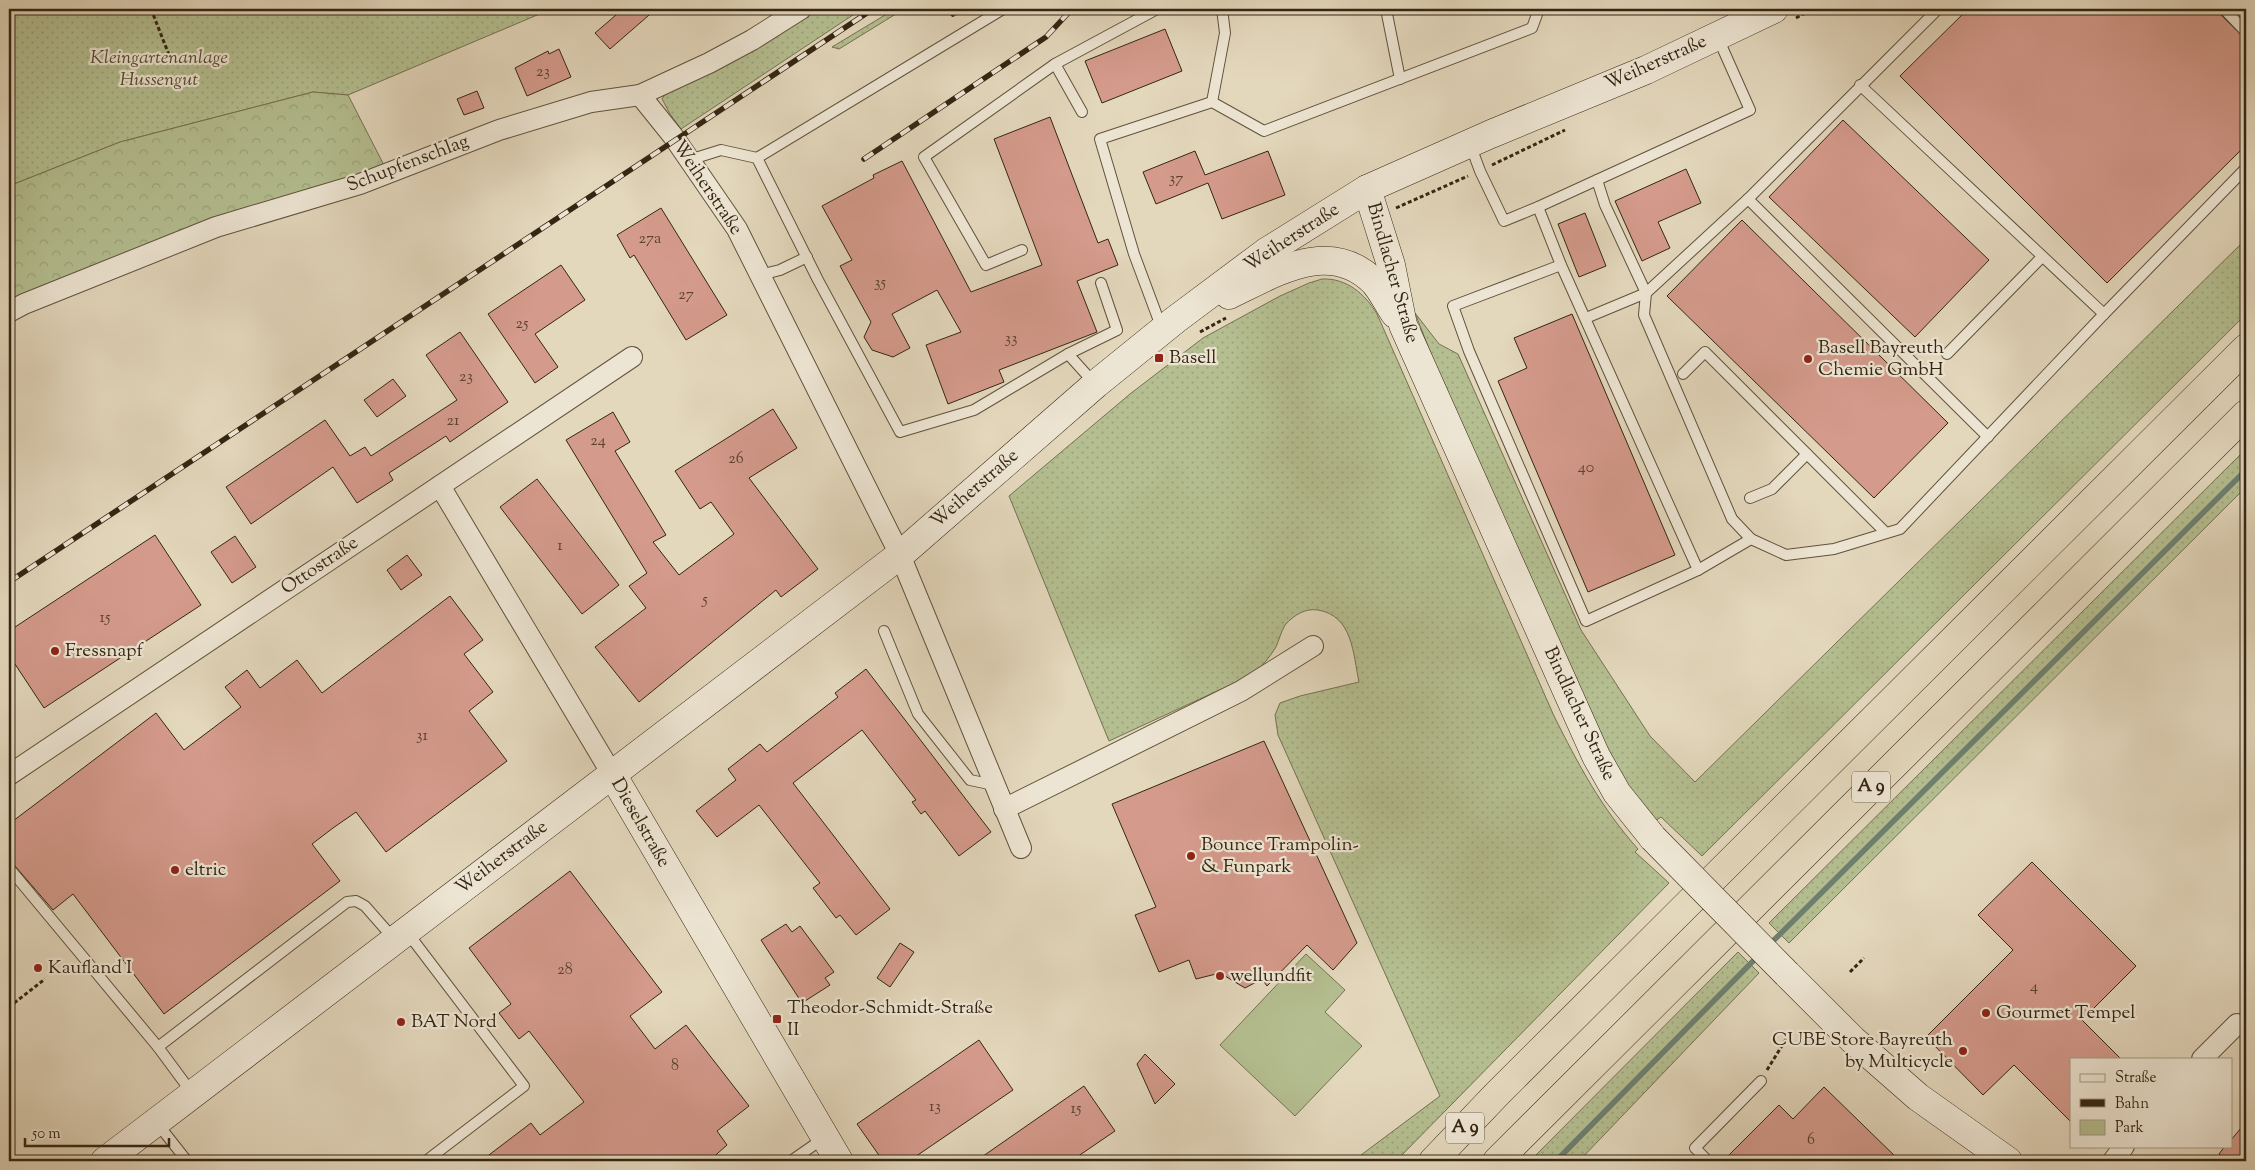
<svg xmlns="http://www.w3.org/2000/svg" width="2255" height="1170" font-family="'Sorts Mill Goudy',serif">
<defs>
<pattern id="grass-dots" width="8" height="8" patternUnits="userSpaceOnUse" patternTransform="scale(1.25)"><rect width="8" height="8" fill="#b4be90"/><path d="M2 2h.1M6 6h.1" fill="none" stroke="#9ba37b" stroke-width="1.8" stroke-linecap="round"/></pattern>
<pattern id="forest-crowns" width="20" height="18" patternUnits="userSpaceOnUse" patternTransform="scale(1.25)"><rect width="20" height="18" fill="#b4be90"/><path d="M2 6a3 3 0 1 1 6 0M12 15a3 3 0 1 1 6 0" fill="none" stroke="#9ba37b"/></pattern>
</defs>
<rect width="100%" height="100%" fill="#e3d7bc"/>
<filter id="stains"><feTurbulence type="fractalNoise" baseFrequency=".004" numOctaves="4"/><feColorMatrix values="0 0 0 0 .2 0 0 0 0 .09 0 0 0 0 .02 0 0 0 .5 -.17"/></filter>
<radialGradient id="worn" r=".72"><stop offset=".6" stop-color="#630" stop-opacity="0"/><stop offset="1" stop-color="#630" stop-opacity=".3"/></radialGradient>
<g fill="url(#grass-dots)" stroke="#747251">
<path d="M 9,9 L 548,9 L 549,10 L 348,95 L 313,92 L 120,142 L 9,186 Z"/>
<path d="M 813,9 L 862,9 L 681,129 L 670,114 L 662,99 L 667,91 L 756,46 Z"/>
<path d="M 895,9 L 904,9 L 839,49 L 832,47 Z"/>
<path d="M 2246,239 L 2246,314 L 1702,856 L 1661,817 L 1655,821 L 1629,788 L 1605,750 L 1455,415 L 1415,313 L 1439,344 L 1458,354 L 1581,630 L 1650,736 L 1695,782 Z"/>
<path d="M 1322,279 C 1347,278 1365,294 1377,314 L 1554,716 C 1578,764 1602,809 1638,849 L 1635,852 L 1669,883 L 1396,1161 L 1353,1161 L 1440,1096 L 1278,735 L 1275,715 L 1280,703 L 1300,696 L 1359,682 C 1353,654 1353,616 1318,610 C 1305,608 1294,615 1285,625 C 1281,632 1279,640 1276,647 C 1270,657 1262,666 1254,674 L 1109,741 L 1009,496 L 1130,394 L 1203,338 L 1280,296 L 1309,283 Z"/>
<path d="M 2246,449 L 2246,487 L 1789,943 L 1769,923 Z"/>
<path d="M 1738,952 L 1759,973 L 1579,1161 L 1530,1161 Z"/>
</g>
<path fill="url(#forest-crowns)" stroke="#747251" d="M 313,92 L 348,95 L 388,173 L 9,312 L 9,272 L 13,270 L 9,260 L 9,186 L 120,142 Z"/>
<path fill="#b4be90" stroke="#747251" d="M 1306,954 L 1345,990 L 1325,1012 L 1362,1046 L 1295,1116 L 1220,1045 Z"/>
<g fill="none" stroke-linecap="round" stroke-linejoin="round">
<g stroke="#6e7f70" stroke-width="5.5">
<path d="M 1768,946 L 2246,470"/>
<path d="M 1556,1161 L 1758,956"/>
</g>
</g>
<g fill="#d49a8b" stroke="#342612">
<path d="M 623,9 L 656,9 L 610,49 L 595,33 Z"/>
<path d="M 1968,9 L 2215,9 L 2246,40 L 2246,145 L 2107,283 L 1900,76 Z"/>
<path d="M 1165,29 L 1182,71 L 1102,103 L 1085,61 Z"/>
<path d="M 559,49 L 571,77 L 527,96 L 515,68 L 548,51 L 549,54 Z"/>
<path d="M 477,91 L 484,108 L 464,115 L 457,99 Z"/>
<path d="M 1050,117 L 1098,243 L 1108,239 L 1118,265 L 1077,281 L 1097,332 L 999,370 L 1004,382 L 948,404 L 926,345 L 961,332 L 937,290 L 892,314 L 910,348 L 893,357 L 872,350 L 864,337 L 871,322 L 840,266 L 852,260 L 822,206 L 874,178 L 873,175 L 902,161 L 971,292 L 1042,265 L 994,139 Z"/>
<path d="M 1843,120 L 1989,260 L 1915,337 L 1769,197 Z"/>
<path d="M 1195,151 L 1205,175 L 1268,151 L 1285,195 L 1222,219 L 1208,183 L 1156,204 L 1143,172 Z"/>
<path d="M 1686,169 L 1701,203 L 1658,222 L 1670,248 L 1642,261 L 1615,201 Z"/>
<path d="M 661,208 L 727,315 L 686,340 L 634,255 L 630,258 L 617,235 Z"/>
<path d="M 1585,213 L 1606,266 L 1579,277 L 1558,224 Z"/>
<path d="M 1742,220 L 1948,423 L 1874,498 L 1667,296 Z"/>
<path d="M 561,265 L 585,300 L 535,334 L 558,367 L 535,383 L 488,314 Z"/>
<path d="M 1572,314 L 1675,555 L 1588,592 L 1498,381 L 1527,368 L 1514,338 Z"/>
<path d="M 460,332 L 508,402 L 450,442 L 446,436 L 389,473 L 393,480 L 357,503 L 333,467 L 251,524 L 226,487 L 325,420 L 350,456 L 365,447 L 371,456 L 457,400 L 426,355 Z"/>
<path d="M 393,379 L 406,396 L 377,417 L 364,400 Z"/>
<path d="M 773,409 L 797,448 L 749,478 L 818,569 L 781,597 L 776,590 L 639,702 L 595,647 L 646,608 L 629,586 L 647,573 L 566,440 L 613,412 L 630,442 L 615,451 L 666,535 L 653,542 L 679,575 L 734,534 L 711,502 L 700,509 L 675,471 Z"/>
<path d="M 537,479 L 619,585 L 582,614 L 500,507 Z"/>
<path d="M 155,535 L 201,605 L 44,708 L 9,655 L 9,631 Z"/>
<path d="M 235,536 L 256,567 L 232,583 L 211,552 Z"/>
<path d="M 407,555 L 422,575 L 401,590 L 387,570 Z"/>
<path d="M 450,596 L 483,640 L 464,654 L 493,692 L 469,711 L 507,761 L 386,852 L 356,812 L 333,828 L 312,844 L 340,881 L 164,1014 L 73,894 L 53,910 L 9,859 L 9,824 L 156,713 L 184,750 L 241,707 L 225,687 L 247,670 L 260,688 L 297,660 L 322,693 Z"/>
<path d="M 866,669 L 991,832 L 959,856 L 925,811 L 921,814 L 912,802 L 916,800 L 862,730 L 793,783 L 890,909 L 856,935 L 840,915 L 836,918 L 813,888 L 820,883 L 759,805 L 717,837 L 696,811 L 736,780 L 728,769 L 760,744 L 767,752 L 838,697 L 835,693 Z"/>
<path d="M 1264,741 L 1357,943 L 1333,970 L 1307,945 L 1267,986 L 1262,979 L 1245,988 L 1220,973 L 1196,979 L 1189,960 L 1159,972 L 1135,915 L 1156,907 L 1112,804 Z"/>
<path d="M 2032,862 L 2136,966 L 2082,1020 L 2121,1059 L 2071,1059 L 2071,1122 L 2014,1065 L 1983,1095 L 1926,1037 L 2013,950 L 1978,915 Z"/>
<path d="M 570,871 L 662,992 L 630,1016 L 655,1049 L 686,1025 L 749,1106 L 717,1131 L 727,1145 L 709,1161 L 481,1161 L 531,1123 L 540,1135 L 584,1102 L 529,1031 L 519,1039 L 499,1013 L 511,1004 L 469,948 Z"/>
<path d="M 786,924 L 792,932 L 800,926 L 834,972 L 825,978 L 830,985 L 802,1003 L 761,940 Z"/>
<path d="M 900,943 L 914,952 L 890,987 L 877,978 Z"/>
<path d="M 979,1040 L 1013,1090 L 909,1161 L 883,1161 L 857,1124 Z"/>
<path d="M 1145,1054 L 1175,1084 L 1155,1104 L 1137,1064 Z"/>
<path d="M 1084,1086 L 1115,1131 L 1071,1161 L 976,1161 Z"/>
<path d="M 1824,1087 L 1900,1161 L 1723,1161 L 1779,1105 L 1793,1119 Z"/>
<path d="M 2246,1122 L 2246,1161 L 2228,1161 L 2219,1154 L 2225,1146 L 2231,1146 L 2231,1140 Z"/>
</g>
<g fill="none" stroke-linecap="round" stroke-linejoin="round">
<defs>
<g id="lane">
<path d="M 1003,9 L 757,158 L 818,280 L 900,432 L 974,410 L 1068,354 L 1095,384"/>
<path d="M 1386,9 L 1400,79"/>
<path d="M 2224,9 L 2246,32"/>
<path d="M 1055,64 L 1082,112"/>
<path d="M 1860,85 L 2104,314"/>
<path d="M 1212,102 L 1225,33 L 1222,9"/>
<path d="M 1470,144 L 1480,171 L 1504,221 L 1538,207 L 1750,110 L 1718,38"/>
<path d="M 689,160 L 721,150 L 757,158"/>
<path d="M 1597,180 L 1605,205 L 1646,293 L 1644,315 L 1732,519 L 1751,539 L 1786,555 L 1834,549 L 1900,529 L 2104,314 L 2246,168"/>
<path d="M 1748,199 L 1988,437"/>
<path d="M 1538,207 L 1561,265 L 1698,570 L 1586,621 L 1469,351 L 1453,306 L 1561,265"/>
<path d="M 1022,250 L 986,265 L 924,157 L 1055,64 L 1157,9"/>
<path d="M 760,275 L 780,270 L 807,257"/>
<path d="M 1586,318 L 1646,293 L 1748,199 L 1938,9"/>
<path d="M 1162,329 L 1134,254 L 1100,139 L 1212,102 L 1264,131 L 1532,28 L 1539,9"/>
<path d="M 1068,354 L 1117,330 L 1101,283"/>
<path d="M 1947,354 L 2042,257"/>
<path d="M 1683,374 L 1705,352 L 1886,533"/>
<path d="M 1750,498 L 1772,489 L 1807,454"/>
<path d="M 1698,570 L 1751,539"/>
<path d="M 884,631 L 918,714 L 970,780 L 994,785"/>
<path d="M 9,868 L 158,1047"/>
<path d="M 407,932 L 524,1086 L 426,1161"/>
<path d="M 192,1093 L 158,1047 L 347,902 L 356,901 L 365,906 L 394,939"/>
<path d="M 157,1123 L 187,1161"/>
<path d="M 791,1161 L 824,1138"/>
<path d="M 1708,1161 L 1695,1148 L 1761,1081"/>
</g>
<g id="street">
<path d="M 640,95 L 673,136 L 737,229 L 900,555 L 1021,848"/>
<path d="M 9,312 L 24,304 L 216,227 L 360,184 L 499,130 L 591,102 L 640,95 L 709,63 L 752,40 L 801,9"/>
<path d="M 440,486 L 612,774"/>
<path d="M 9,775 L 632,357"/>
<path d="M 1004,809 L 1241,691 L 1313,646"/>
<path d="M 2202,1059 L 2237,1024"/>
<path d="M 2113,1161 L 2124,1146"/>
</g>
<g id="secondary">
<path d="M 1367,189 L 1391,265 L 1403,325 L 1596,756 L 1617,793 L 1653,838"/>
<path d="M 1229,295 C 1274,274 1329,237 1374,282 C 1382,291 1388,304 1395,314"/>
<path d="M 612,774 L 839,1161"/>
<path d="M 1787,974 L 1853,1040 L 1918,1097 L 2008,1161"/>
<path d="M 105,1161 L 900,555 L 1096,384 L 1175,320 L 1266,252 L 1367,189 L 1491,134 L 1646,70 L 1774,9"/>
</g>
<g id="highway">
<path d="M 1433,1161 L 1497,1094 L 2246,348"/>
<path d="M 1497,1161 L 2246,414"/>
</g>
</defs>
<use href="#lane" stroke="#60523c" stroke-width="12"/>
<use href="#street" stroke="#60523c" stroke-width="22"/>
<use href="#secondary" stroke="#342612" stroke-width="29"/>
<use href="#highway" stroke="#342612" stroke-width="29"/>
<g stroke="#342612" stroke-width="3" stroke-dasharray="4 2.5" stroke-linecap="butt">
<path d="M 151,9 L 171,60"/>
<path d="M 1796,18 L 1812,9"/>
<path d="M 1492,165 L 1565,130"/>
<path d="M 1396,208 L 1468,176"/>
<path d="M 1200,332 L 1226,318"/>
<path d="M 1850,972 L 1864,958"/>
<path d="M 9,1007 L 45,979"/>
<path d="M 1767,1070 L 1788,1036"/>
</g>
<use href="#lane" stroke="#ede5d3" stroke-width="10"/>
<use href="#street" stroke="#ede5d3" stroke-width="20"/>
<use href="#secondary" stroke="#ede5d3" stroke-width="28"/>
<use href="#highway" stroke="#e3d7bc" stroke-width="28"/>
<defs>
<g id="rail">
<path d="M 953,14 L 961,9"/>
<path d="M 864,159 L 1046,37 L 1072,9"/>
<path d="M 9,582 L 873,9"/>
</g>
</defs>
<use href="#rail" stroke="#342612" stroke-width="5.5"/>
<use href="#rail" stroke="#ede5d3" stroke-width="4" stroke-dasharray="11" stroke-linecap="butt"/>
<defs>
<path id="secondary-bridge" d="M 1653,838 L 1787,974"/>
</defs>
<use href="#secondary-bridge" stroke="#342612" stroke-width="29" stroke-linecap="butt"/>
<use href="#secondary-bridge" stroke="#ede5d3" stroke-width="28"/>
</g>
<g fill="#8f2418" stroke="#ede5d3" stroke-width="2">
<rect x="1154" y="353" width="10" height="10" rx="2.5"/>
<circle cx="1808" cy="359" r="5"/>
<circle cx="55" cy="651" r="5"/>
<circle cx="1191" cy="856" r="5"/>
<circle cx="175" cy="870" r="5"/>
<circle cx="38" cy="968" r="5"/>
<circle cx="1220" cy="976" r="5"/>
<circle cx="1986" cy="1013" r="5"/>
<rect x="772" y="1014" width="10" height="10" rx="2.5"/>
<circle cx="401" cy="1022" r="5"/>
<circle cx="1963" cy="1051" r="5"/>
</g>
<g text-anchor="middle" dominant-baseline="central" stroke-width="4.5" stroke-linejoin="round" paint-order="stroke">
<g font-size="16" fill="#5c4330">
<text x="543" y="72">23</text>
<text x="1176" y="179">37</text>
<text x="650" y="239">27a</text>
<text x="880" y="283">35</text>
<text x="686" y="295">27</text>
<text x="522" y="324">25</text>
<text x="1011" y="339">33</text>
<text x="466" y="377">23</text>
<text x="453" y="421">21</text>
<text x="598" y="441">24</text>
<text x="736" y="459">26</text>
<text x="1586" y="468">40</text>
<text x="560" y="546">1</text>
<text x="705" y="600">5</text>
<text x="105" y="618">15</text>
<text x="422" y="736">31</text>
<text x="565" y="970">28</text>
<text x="2034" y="987">4</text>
<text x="675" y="1066">8</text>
<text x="935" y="1107">13</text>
<text x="1076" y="1109">15</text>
<text x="1811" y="1140">6</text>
</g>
<g fill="#ede5d3" stroke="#6c5f4c" stroke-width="1">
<rect x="1852" y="771.5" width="38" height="31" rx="4"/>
<rect x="1446" y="1112.5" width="38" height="31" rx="4"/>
</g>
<g font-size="18" font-weight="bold" fill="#342612">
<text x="1871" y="787">A 9</text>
<text x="1465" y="1128">A 9</text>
</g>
<g font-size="19" font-style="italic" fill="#544c32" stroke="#ede5d3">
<text x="159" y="58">Kleingartenanlage<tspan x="159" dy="22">Hussengut</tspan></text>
</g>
<g font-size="19" fill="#342612" stroke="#ede5d3">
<text transform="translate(1656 63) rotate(-24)">Weiherstraße</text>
<text transform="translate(408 164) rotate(-21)">Schupfenschlag</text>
<text transform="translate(707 188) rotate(56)">Weiherstraße</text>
<text transform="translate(1292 238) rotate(-33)">Weiherstraße</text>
<text transform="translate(1392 273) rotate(74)">Bindlacher Straße</text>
<text transform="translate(975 489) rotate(-41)">Weiherstraße</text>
<text transform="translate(320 566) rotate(-34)">Ottostraße</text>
<text transform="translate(1579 714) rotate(65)">Bindlacher Straße</text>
<text transform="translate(640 823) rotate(60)">Dieselstraße</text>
<text transform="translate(502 858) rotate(-37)">Weiherstraße</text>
</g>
<g font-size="19" fill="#342612" stroke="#ede5d3" text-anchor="start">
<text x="1818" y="348">Basell Bayreuth<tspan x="1818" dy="22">Chemie GmbH</tspan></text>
<text x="1169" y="358">Basell</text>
<text x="65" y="651">Fressnapf</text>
<text x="1201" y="845">Bounce Trampolin-<tspan x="1201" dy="22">&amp; Funpark</tspan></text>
<text x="185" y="870">eltric</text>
<text x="48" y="968">Kaufland I</text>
<text x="1230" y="976">wellundfit</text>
<text x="787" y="1008">Theodor-Schmidt-Straße<tspan x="787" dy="22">II</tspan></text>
<text x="1996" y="1013">Gourmet Tempel</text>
<text x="411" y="1022">BAT Nord</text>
<text x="1953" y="1040" text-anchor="end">CUBE Store Bayreuth<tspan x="1953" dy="22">by Multicycle</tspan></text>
</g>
</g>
<rect width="2255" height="1170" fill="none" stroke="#e3d7bc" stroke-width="30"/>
<rect x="10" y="10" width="2235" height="1150" fill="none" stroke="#342612" stroke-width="2.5"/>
<rect x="15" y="15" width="2225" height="1140" fill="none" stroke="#342612"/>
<rect x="2070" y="1058" width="162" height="90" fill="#ede5d3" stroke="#a39986"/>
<rect x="2080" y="1074" width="25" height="8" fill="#ede5d3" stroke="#a39986"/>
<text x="2115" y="1082" font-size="15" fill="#342612">Straße</text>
<rect x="2080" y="1099" width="25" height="8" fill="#342612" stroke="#a39986"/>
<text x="2115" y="1108" font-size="15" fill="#342612">Bahn</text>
<rect x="2080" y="1120" width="25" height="15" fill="#b4be90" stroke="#a39986"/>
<text x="2115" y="1132" font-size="15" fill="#342612">Park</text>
<path d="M25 1138v8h144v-8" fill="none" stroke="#342612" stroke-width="2.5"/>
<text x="32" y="1138" font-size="15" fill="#342612" stroke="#ede5d3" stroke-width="4" paint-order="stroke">50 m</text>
<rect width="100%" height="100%" filter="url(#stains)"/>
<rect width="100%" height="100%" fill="url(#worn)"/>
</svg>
